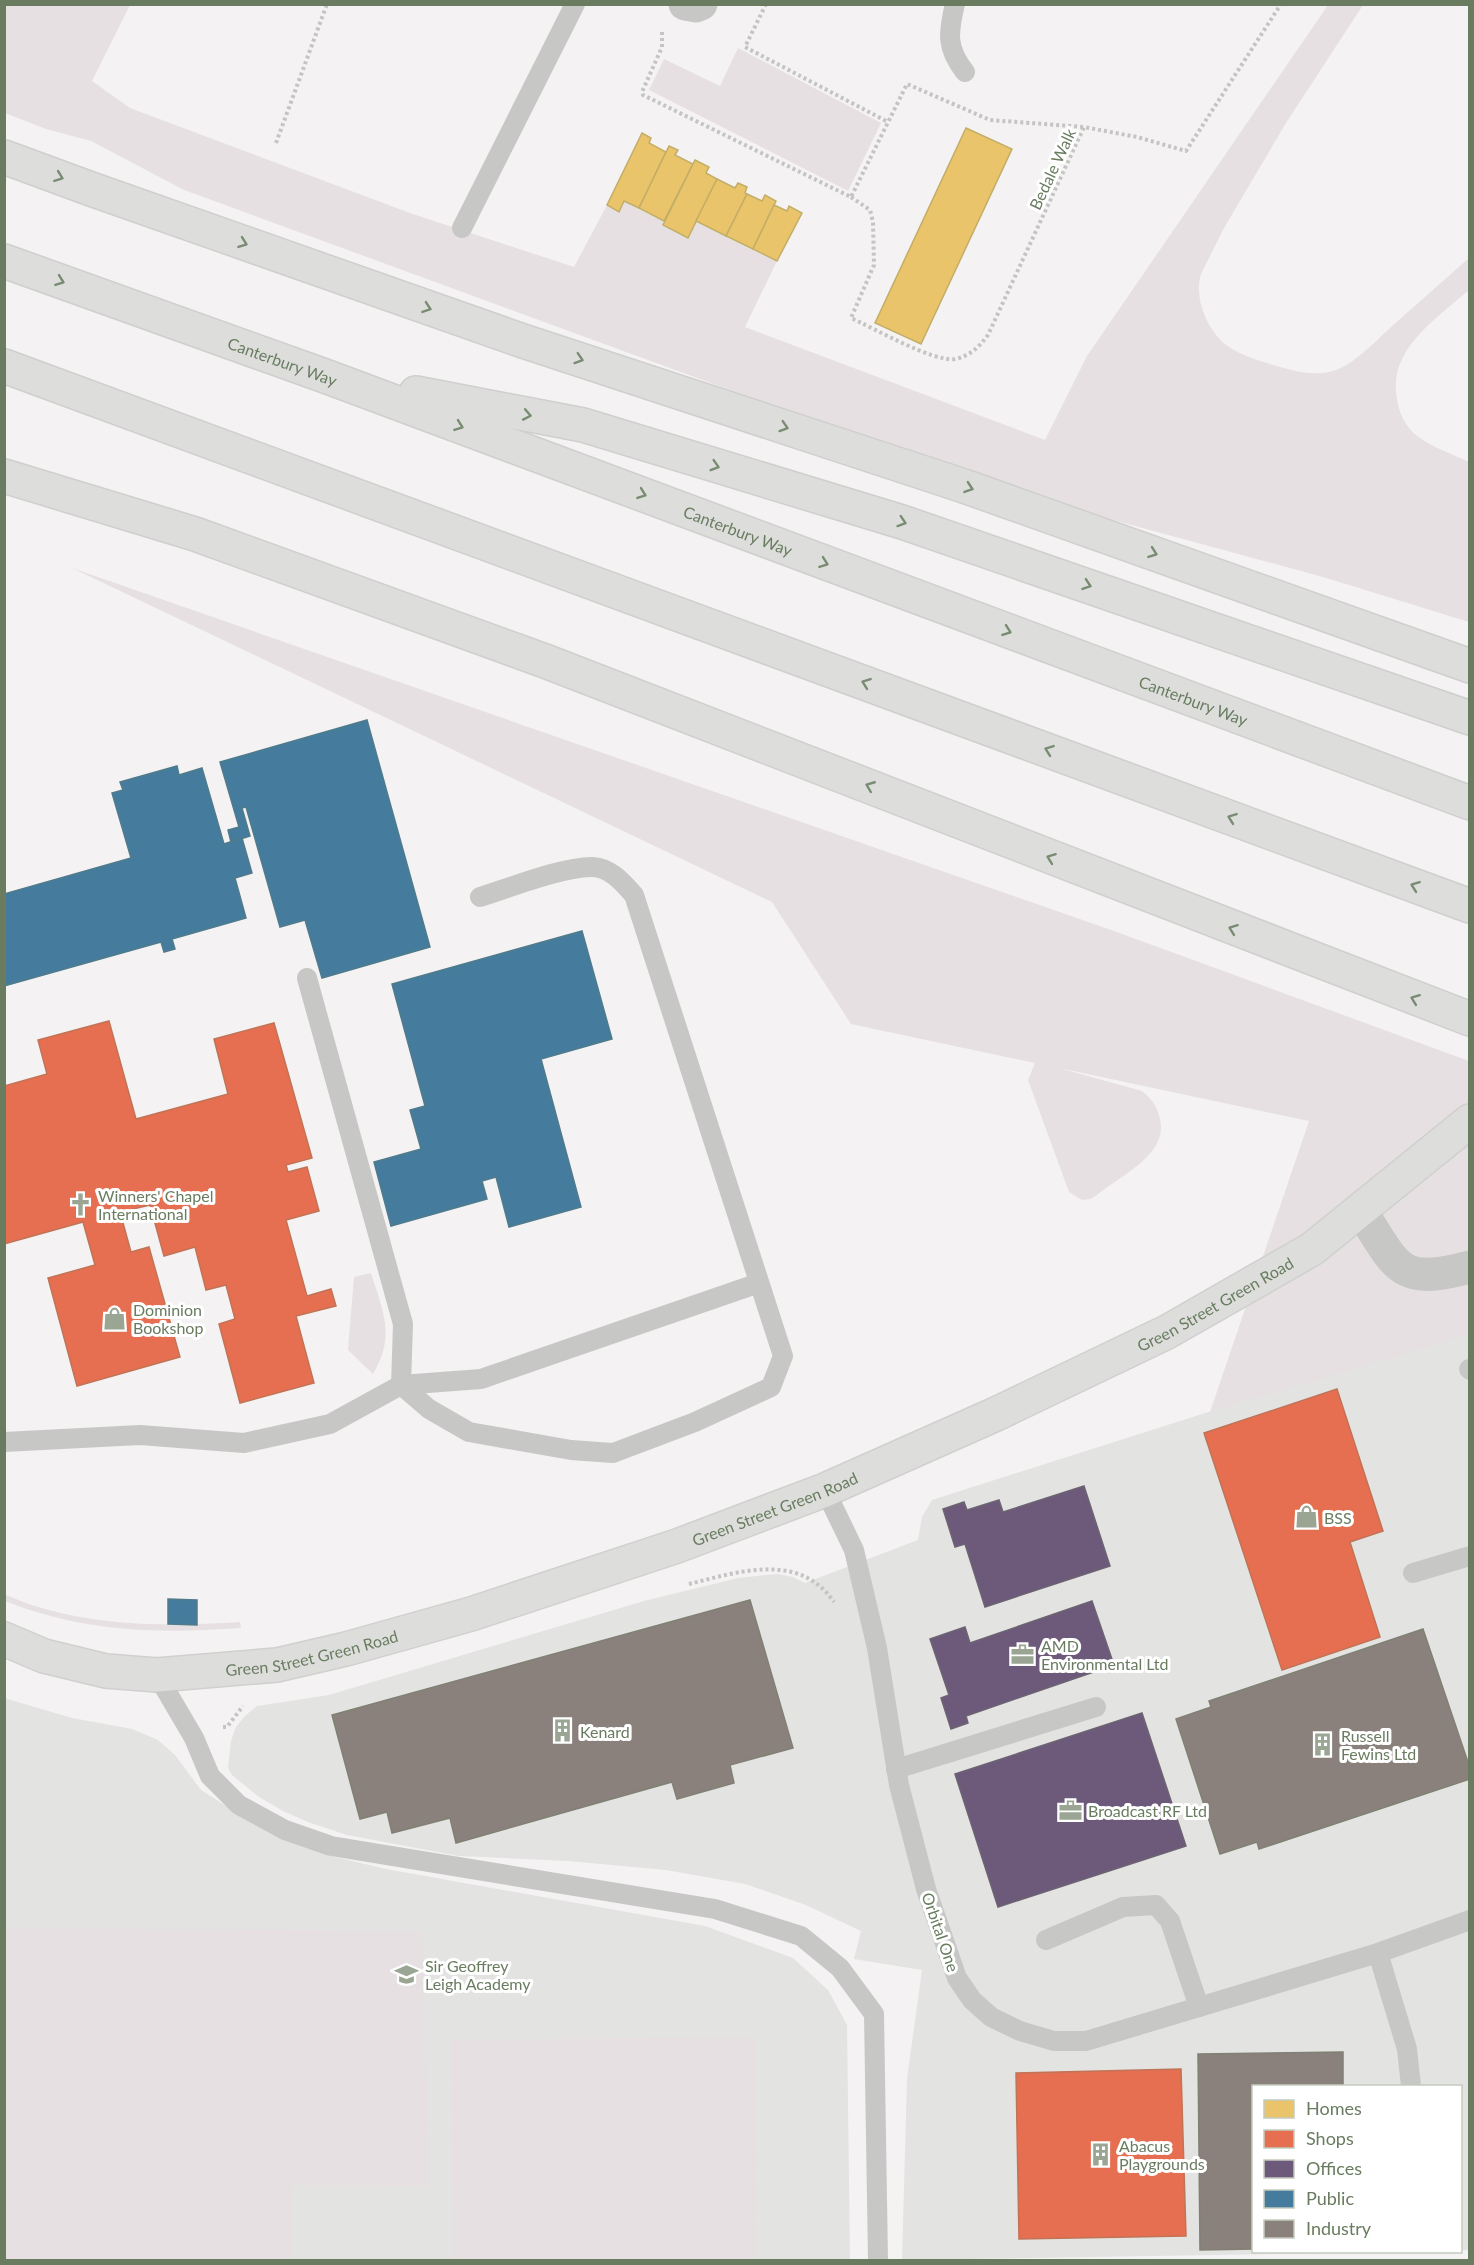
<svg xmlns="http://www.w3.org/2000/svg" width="1474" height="2265" font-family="Lato,sans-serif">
<rect width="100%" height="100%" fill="#f4f2f3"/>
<g fill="#e3e3e2">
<path d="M 1469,1329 L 1469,2250 L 1461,2250 L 1460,2086 L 1254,2086 L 1254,2252 L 1403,2252 L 902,2260 L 907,2079 L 922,1970 L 854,1959 L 861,1931 L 806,1905 L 745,1884 L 666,1870 L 568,1861 L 459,1856 L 347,1835 L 308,1822 L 283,1811 L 259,1797 L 232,1775 L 228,1768 L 231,1741 L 236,1727 L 245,1716 L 257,1706 L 329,1695 L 644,1601 L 738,1578 L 777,1574 L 793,1577 L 805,1583 L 918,1540 L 922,1517 L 932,1500 Z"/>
<path d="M 4,1698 L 72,1718 L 132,1729 L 158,1740 L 175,1755 L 201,1790 L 259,1827 L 327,1855 L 386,1869 L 705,1926 L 793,1958 L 828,1990 L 847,2025 L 850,2260 L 5,2260 Z"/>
</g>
<g fill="#e7e0e2">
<path d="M 5,5 L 130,5 L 92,81 L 130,108 L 410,213 L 574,267 L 607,205 L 619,212 L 624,201 L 664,221 L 663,225 L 687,238 L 696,221 L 777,261 L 745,327 L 1045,440 L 1087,356 L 1328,5 L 1363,5 L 1286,123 L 1224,228 L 1201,274 C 1194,297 1206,328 1225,344 C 1238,354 1254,359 1270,364 C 1290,370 1312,377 1333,371 C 1352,366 1376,341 1391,327 C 1417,304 1443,281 1469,258 L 1469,290 C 1437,318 1387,350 1397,399 C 1399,413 1405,426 1416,435 C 1431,447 1452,454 1469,462 L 1469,622 L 1323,577 L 1003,490 L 184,190 L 91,141 L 46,129 L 5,113 Z"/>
<path d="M 738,48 L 881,123 L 848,191 L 649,90 L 664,59 L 720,86 Z"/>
<path d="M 72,568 L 1114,931 L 1469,1061 L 1469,1335 L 1210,1412 L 1309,1121 L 1059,1068 L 1142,1091 C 1152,1099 1157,1106 1160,1119 C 1169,1155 1119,1176 1097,1195 L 1091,1199 L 1082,1200 L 1069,1192 L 1028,1080 L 1035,1063 L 851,1024 L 772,902 Z"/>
<path d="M 371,1273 C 383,1312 396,1336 373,1374 L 348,1350 L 354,1277 Z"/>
<path d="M 4,1594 C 77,1627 162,1627 240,1622 L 241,1628 C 157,1634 83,1632 5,1601 Z"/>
<path d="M 5,1928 L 422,1931 L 430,2186 L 292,2185 L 292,2260 L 5,2260 Z"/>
<path d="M 755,2037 L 757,2260 L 453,2260 L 451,2040 Z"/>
</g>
<g fill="#e9c46a" stroke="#c3ae67" stroke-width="1.5">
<path d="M 966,128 L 1012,149 L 921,344 L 875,323 Z"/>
<path d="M 642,133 L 651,138 L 649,143 L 666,152 L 639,208 L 624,201 L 619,212 L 607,205 Z"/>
<path d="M 669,146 L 678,150 L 675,155 L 693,164 L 664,221 L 639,208 Z"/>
<path d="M 695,160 L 709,167 L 706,173 L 717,179 L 688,238 L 663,225 Z"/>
<path d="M 717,179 L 735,188 L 738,183 L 747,187 L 745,193 L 747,194 L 726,236 L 696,221 Z"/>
<path d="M 747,194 L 762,201 L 765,195 L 776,201 L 753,249 L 726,236 Z"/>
<path d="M 774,205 L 787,211 L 789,206 L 802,213 L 777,261 L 753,249 Z"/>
</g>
<g fill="#e76f51" stroke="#c17356" stroke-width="1.5">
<path d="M 109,1021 L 136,1119 L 228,1094 L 214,1039 L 274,1023 L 312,1158 L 286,1165 L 288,1172 L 307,1167 L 319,1211 L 286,1220 L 307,1296 L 331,1289 L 336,1306 L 296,1316 L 314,1383 L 240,1403 L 219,1324 L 235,1319 L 226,1285 L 206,1290 L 195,1247 L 164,1256 L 150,1205 L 120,1212 L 131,1252 L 149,1247 L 180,1357 L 77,1386 L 48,1278 L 95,1265 L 83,1222 L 4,1244 L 4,1086 L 47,1074 L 38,1040 Z"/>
<path d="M 1337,1389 L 1383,1531 L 1350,1542 L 1380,1637 L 1282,1670 L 1204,1433 Z"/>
<path d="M 1181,2069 L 1186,2236 L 1019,2239 L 1016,2073 Z"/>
</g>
<g fill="#6d597a" stroke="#6c6472" stroke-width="1.5">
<path d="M 1084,1486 L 1110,1566 L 985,1607 L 965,1544 L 955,1547 L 943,1509 L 964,1502 L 967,1510 L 999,1500 L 1003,1512 Z"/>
<path d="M 1092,1601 L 1114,1665 L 966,1716 L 968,1723 L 951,1729 L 941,1698 L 949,1695 L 930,1639 L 965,1627 L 970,1643 Z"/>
<path d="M 1142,1713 L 1186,1846 L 998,1907 L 955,1774 Z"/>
</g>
<g fill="#457b9d" stroke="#507b8b" stroke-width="1.5">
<path d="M 367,720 L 430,947 L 322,978 L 305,920 L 280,927 L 246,807 L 242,808 L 250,836 L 231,842 L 228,830 L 239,827 L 220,762 Z"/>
<path d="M 177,766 L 179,775 L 202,768 L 224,844 L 242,838 L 252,873 L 235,878 L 246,918 L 172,939 L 175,949 L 164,952 L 161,942 L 4,986 L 4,894 L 131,858 L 112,793 L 123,790 L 120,782 Z"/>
<path d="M 582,931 L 612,1039 L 541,1059 L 581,1207 L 509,1227 L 496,1177 L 482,1181 L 487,1199 L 391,1226 L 374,1162 L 421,1149 L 410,1110 L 425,1106 L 392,984 Z"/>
<path d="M 168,1599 L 197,1600 L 197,1625 L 168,1624 Z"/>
</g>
<g fill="#8a817c" stroke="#808074" stroke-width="1.5">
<path d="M 750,1600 L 793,1748 L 730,1765 L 734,1783 L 677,1799 L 672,1782 L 456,1843 L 450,1818 L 392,1833 L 387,1812 L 360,1819 L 332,1715 Z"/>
<path d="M 1423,1629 L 1470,1768 L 1470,1779 L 1259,1849 L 1257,1842 L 1220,1854 L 1176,1719 L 1211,1707 L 1209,1701 Z"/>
<path d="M 1343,2052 L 1343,2086 L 1254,2086 L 1254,2249 L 1200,2250 L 1198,2054 Z"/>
</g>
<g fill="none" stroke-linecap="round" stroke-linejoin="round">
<defs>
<g id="secondary">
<path id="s1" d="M 4,1639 L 44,1656 L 106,1671 L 157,1675 L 277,1665 L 346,1649 L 471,1614 L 677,1546 L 825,1490 L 996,1414 L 1167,1332 L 1312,1249 L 1470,1121"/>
</g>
<g id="trunk">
<path d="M 4,157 L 91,189 L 523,341 L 964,486 L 1470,666"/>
<path id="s2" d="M 4,261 L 325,376 L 1470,803"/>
<path d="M 4,366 L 1470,906"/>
<path d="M 416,393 L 583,425 L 902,522 L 1470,718"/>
<path d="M 4,476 L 195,534 L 545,661 L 1470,1019"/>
</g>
</defs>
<use href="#secondary" stroke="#d0d0cf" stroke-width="36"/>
<use href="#trunk" stroke="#cfcfce" stroke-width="36"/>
<g stroke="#c4c5c3" stroke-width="4" stroke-dasharray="3 3" stroke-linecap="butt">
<path d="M 766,4 L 745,47 L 888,122"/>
<path d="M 662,32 L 662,47 L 642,92 L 643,95 L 851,197 L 907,84 L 990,120 L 1084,127"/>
<path d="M 276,143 L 327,4"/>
<path d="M 851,197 L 870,210 L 873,222 L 874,265 L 851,318 C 874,328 932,362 955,359 C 970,356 979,347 988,335 L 1084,127 L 1137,137 L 1186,151 L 1281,4"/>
<path d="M 689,1584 C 738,1572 799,1551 834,1602"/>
<path d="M 223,1727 L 227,1727 L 243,1706"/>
</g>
<g stroke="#c7c8c6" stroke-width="20">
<path d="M 955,4 C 948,33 946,48 965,72"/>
<path d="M 462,228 L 575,4"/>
<path d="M 1469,1369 L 1470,1370"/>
<path d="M 401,1385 L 429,1409 L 469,1432 L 571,1450 L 613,1453 L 695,1422 L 771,1387 L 783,1356 L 634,895 C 623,883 611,868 593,867 C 565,866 509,888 480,897"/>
<path d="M 401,1385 L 481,1379 L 759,1283"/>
<path d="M 4,1442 L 140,1435 L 244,1443 L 330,1424 L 401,1385 L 403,1324 L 307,978"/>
<path d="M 825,1490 L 854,1550 L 877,1648 L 899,1785 L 926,1889 L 957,1978 L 972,2000 L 991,2017 L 1020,2031 L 1054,2041 L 1086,2041 L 1378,1953 L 1470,1920"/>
<path d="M 1413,1573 L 1470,1556"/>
<path d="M 157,1675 L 194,1738 L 210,1776 L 239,1805 L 285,1830 L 331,1846 L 715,1909 L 801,1936 L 840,1968 L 874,2014 L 878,2260"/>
<path d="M 896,1769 L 1096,1707"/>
<path d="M 1046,1940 L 1123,1907 L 1156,1905 L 1170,1921 L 1199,2007"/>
<path d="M 1378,1953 L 1407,2049 L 1411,2086"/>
</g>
<g stroke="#c7c8c6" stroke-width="33">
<path d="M 685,4 L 696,6 L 701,4"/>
<path d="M 1361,1211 C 1397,1266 1397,1287 1470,1267"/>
</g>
<use href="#secondary" stroke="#dddedc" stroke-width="33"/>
<use href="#trunk" stroke="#dddedc" stroke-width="33"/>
</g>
<defs><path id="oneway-chevron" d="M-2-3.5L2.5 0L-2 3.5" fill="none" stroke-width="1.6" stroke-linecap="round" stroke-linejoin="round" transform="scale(1.5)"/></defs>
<g stroke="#7a8b73">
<use href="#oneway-chevron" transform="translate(59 177) rotate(21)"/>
<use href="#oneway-chevron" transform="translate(243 243) rotate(20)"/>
<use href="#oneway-chevron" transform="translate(60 281) rotate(20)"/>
<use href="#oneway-chevron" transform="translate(427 308) rotate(19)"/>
<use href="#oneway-chevron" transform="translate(579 359) rotate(18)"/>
<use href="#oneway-chevron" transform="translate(527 415) rotate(11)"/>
<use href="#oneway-chevron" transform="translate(459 426) rotate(20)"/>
<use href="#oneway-chevron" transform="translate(784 427) rotate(18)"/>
<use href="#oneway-chevron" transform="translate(715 466) rotate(17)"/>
<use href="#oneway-chevron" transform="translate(969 488) rotate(19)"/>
<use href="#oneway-chevron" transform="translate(642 494) rotate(20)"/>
<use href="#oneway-chevron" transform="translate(902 522) rotate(18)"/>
<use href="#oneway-chevron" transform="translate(1153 553) rotate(20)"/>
<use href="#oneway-chevron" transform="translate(824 563) rotate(20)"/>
<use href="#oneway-chevron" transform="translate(1087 585) rotate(19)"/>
<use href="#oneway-chevron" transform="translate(1007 631) rotate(20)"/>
<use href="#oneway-chevron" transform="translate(866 683) rotate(-160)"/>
<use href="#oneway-chevron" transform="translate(1049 750) rotate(-160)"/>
<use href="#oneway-chevron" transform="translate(870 786) rotate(-158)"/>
<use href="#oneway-chevron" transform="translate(1232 818) rotate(-160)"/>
<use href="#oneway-chevron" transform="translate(1051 858) rotate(-159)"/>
<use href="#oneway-chevron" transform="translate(1415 886) rotate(-160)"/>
<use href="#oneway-chevron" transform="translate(1233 929) rotate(-159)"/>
<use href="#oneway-chevron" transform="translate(1415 999) rotate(-159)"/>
</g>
<defs>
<symbol id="church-bare" viewBox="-9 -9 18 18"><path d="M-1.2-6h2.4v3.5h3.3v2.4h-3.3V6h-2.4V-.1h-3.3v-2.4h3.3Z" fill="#9aa593" stroke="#fff" stroke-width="2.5" paint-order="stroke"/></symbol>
<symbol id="shop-bare" viewBox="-9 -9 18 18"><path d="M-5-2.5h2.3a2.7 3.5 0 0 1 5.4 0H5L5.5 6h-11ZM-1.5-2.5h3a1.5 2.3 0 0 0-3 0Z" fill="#9aa593" stroke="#fff" stroke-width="2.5" paint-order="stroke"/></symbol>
<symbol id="office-bare" viewBox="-9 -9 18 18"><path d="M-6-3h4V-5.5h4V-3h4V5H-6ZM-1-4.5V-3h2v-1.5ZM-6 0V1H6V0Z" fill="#9aa593" stroke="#fff" stroke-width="2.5" paint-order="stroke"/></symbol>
<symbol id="building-bare" viewBox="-9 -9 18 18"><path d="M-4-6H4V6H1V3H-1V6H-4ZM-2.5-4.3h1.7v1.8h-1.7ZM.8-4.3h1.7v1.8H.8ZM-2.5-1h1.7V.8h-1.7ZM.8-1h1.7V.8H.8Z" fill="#9aa593" stroke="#fff" stroke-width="2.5" paint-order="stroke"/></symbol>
<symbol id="school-bare" viewBox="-9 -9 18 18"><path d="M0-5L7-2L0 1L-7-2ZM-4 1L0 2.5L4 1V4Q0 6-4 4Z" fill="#9aa593" stroke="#fff" stroke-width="2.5" paint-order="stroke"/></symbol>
</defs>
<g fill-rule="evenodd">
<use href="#church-bare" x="64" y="1188" width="33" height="33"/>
<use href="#shop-bare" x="98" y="1302" width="33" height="33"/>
<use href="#shop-bare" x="1290" y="1500" width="33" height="33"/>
<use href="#office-bare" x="1006" y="1638" width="33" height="33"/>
<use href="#building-bare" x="546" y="1714" width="33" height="33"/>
<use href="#building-bare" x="1306" y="1728" width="33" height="33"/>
<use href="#office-bare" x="1054" y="1794" width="33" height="33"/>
<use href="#school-bare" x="390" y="1958" width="33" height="33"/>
<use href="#building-bare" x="1084" y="2138" width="33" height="33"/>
</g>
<g text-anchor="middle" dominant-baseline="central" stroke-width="6" stroke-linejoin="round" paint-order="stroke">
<g font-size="16" fill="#697c60" stroke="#fff">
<text transform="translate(1052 169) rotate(-65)">Bedale Walk</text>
<text stroke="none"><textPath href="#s2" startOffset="296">Canterbury Way</textPath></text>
<text stroke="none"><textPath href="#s2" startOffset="782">Canterbury Way</textPath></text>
<text stroke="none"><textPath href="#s2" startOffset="1268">Canterbury Way</textPath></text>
<text stroke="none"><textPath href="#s1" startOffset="1287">Green Street Green Road</textPath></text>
<text stroke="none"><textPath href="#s1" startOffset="801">Green Street Green Road</textPath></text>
<text stroke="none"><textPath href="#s1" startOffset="315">Green Street Green Road</textPath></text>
<text transform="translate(941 1932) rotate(71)">Orbital One</text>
</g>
<g font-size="16" fill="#697c60" stroke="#fff" text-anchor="start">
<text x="98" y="1195">Winners' Chapel<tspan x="98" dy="18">International</tspan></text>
<text x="133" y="1309">Dominion<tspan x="133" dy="18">Bookshop</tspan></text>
<text x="1324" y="1517">BSS</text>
<text x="1041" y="1645">AMD<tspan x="1041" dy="18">Environmental Ltd</tspan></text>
<text x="580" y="1731">Kenard</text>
<text x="1341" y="1735">Russell<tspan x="1341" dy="18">Fewins Ltd</tspan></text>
<text x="1088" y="1810">Broadcast RF Ltd</text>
<text x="425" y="1965">Sir Geoffrey<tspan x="425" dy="18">Leigh Academy</tspan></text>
<text x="1119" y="2145">Abacus<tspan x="1119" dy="18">Playgrounds</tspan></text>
</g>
</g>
<rect width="1474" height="2265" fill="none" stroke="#697c60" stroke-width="12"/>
<rect x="1252" y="2085" width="210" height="168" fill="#ffffff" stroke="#c3cbbf" stroke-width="1.5"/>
<rect x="1264" y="2100" width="30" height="18" fill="#e9c46a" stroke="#c3cbbf" stroke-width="1.5"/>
<text x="1306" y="2115" font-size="18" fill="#697c60">Homes</text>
<rect x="1264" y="2130" width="30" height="18" fill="#e76f51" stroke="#c3cbbf" stroke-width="1.5"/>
<text x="1306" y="2145" font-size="18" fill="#697c60">Shops</text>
<rect x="1264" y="2160" width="30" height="18" fill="#6d597a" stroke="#c3cbbf" stroke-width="1.5"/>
<text x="1306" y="2175" font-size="18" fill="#697c60">Offices</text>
<rect x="1264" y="2190" width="30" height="18" fill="#457b9d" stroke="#c3cbbf" stroke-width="1.5"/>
<text x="1306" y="2205" font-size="18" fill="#697c60">Public</text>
<rect x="1264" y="2220" width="30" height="18" fill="#8a817c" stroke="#c3cbbf" stroke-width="1.5"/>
<text x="1306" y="2235" font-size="18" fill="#697c60">Industry</text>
</svg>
